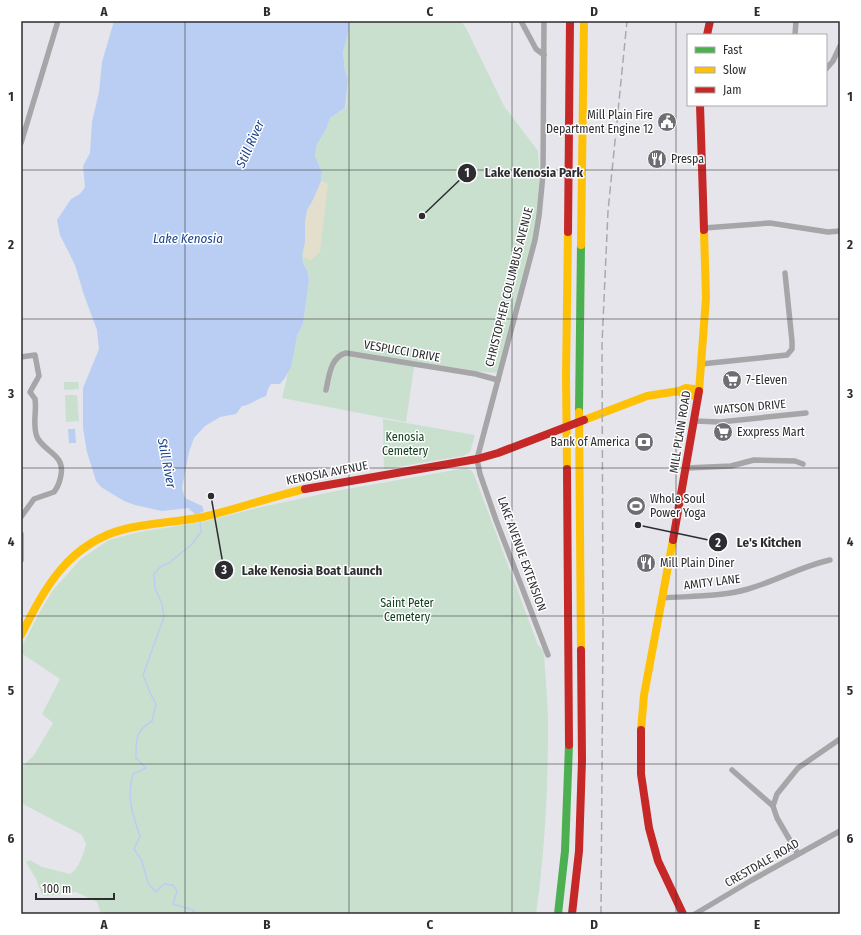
<svg xmlns="http://www.w3.org/2000/svg" width="861" height="935" font-family="'Fira Sans Condensed',sans-serif">
<rect width="100%" height="100%" fill="#e5e5eb"/>
<g fill="#cae0ce">
<path d="M 349,21 L 461,21 L 466,28 L 504,106 L 538,151 L 540,187 L 538,231 L 499,373 L 414,367 L 406,422 L 282,398 L 297,336 L 303,324 L 309,280 L 307,270 L 303,263 L 302,254 L 305,242 L 305,222 L 321,181 L 322,172 L 315,156 L 317,144 L 326,130 L 330,118 L 346,108 L 348,80 L 345,71 L 343,52 L 349,30 Z"/>
<path d="M 64,382 L 78,382 L 79,389 L 64,390 Z"/>
<path d="M 65,395 L 77,395 L 79,421 L 66,422 Z"/>
<path d="M 383,419 L 475,435 L 470,452 L 463,456 L 384,469 Z"/>
<path d="M 466,468 L 472,471 L 475,477 L 538,645 L 544,651 C 545,676 548,700 548,725 C 548,786 545,853 536,914 L 101,914 L 97,902 L 76,892 L 44,896 L 41,893 L 36,879 L 26,862 L 30,860 L 42,867 L 70,874 C 80,867 83,855 86,844 L 82,835 L 21,803 L 21,768 L 34,755 L 53,723 L 42,714 L 60,679 L 21,653 L 21,648 L 41,610 L 53,590 L 81,559 L 109,540 L 139,532 L 202,522 L 257,508 L 336,491 Z"/>
</g>
<path fill="#e4dfcd" d="M 321,181 L 328,184 L 320,252 L 311,260 L 303,257 L 305,242 L 305,222 L 307,210 L 313,200 Z"/>
<g fill="#bacef3">
<path d="M 114,21 L 349,21 L 349,30 L 343,52 L 345,71 L 348,80 L 345,108 L 330,118 L 326,130 L 317,144 L 315,156 L 322,172 L 321,181 L 313,200 L 307,210 L 305,222 L 305,242 L 302,254 L 303,263 L 307,270 L 309,280 L 303,324 L 297,336 L 291,367 L 285,378 L 280,384 L 271,384 L 268,389 L 266,396 C 259,398 248,406 242,406 L 236,414 L 220,417 L 205,426 L 194,438 L 189,452 L 182,488 L 185,498 L 202,506 L 204,511 L 196,515 L 188,508 L 162,511 L 135,505 L 124,501 L 101,487 L 96,481 L 87,452 L 83,428 L 83,388 L 99,349 L 97,330 L 84,295 L 75,265 L 60,235 L 57,220 L 71,199 L 80,194 L 85,187 L 83,166 L 90,153 L 92,122 L 99,92 L 102,62 Z"/>
<path d="M 68,429 L 75,429 L 76,443 L 69,443 Z"/>
</g>
<g fill="none" stroke-linecap="round" stroke-linejoin="round">
<path stroke="#bacef3" stroke-width="1.5" d="M 196,914 L 193,910 L 173,904 L 177,891 L 173,885 L 164,884 L 156,892 L 148,883 L 142,861 L 134,849 L 140,836 C 133,816 126,796 133,774 L 146,768 L 136,758 C 136,740 135,731 152,721 L 156,704 L 151,695 L 143,675 L 164,617 L 162,604 L 155,588 L 154,574 L 160,567 L 169,563 L 192,544 L 201,532 L 200,521"/>
<g stroke="#a6a5a7" stroke-width="5.5">
<path d="M 521,21 L 536,49 L 544,55"/>
<path d="M 544,21 L 543,174 L 539,216 L 535,240 L 477,459 L 480,474 L 496,520 L 548,655"/>
<path d="M 795,35 L 796,21"/>
<path d="M 826,69 L 833,61 L 840,46"/>
<path d="M 21,143 L 58,21"/>
<path d="M 704,228 L 770,223 L 828,232 L 840,231"/>
<path d="M 21,357 L 35,355 L 39,376 L 30,392 L 35,399 C 37,412 32,424 37,437 C 44,452 65,454 61,475 C 60,481 58,487 54,492 L 34,499 L 21,517"/>
<path d="M 701,364 L 787,355 L 792,349 L 792,341 L 785,273"/>
<path d="M 326,390 C 329,377 330,357 346,353 L 476,374 L 498,380"/>
<path d="M 695,421 L 720,422 L 806,413"/>
<path d="M 687,468 L 731,466 L 754,460 L 795,461 L 803,464"/>
<path d="M 21,534 L 21,560"/>
<path d="M 662,598 C 691,596 721,597 748,589 C 776,581 802,566 830,560"/>
<path d="M 732,770 L 773,806 L 777,818 L 798,854"/>
<path d="M 773,806 L 777,794 L 798,768 L 840,739"/>
<path d="M 695,914 L 752,880 L 840,831"/>
</g>
<g stroke="#4caf50" stroke-width="8">
<path d="M 579,412 L 581,245"/>
<path d="M 558,914 L 565,851 L 569,745"/>
</g>
<g stroke="#ffc107" stroke-width="8">
<path d="M 581,245 L 584,21"/>
<path d="M 699,391 L 706,298 L 704,230"/>
<path d="M 579,412 L 581,650"/>
<path d="M 584,420 L 647,396 L 679,391 L 686,388 L 694,389 L 699,392 C 692,397 685,397 679,391"/>
<path d="M 567,469 L 566,376 L 568,232"/>
<path d="M 21,635 C 45,587 69,543 125,529 C 150,523 177,522 203,517 C 237,509 270,497 305,489"/>
<path d="M 641,730 L 644,695 L 673,540"/>
</g>
<g stroke="#c62828" stroke-width="8">
<path d="M 707,35 L 710,21"/>
<path d="M 700,105 L 704,230"/>
<path d="M 568,232 L 570,21"/>
<path d="M 567,469 L 569,745"/>
<path d="M 305,489 L 477,459 L 498,453 L 584,420"/>
<path d="M 673,540 L 699,391"/>
<path d="M 641,730 L 641,774 L 649,828 L 658,861 L 683,914"/>
<path d="M 572,914 L 579,851 L 582,760 L 581,650"/>
</g>
<path stroke="#aaaaad" stroke-width="1.5" stroke-dasharray="8 4" stroke-linecap="butt" d="M 601,914 L 603,626 L 602,344 L 608,211 L 627,21"/>
</g>
<path fill="none" stroke="#2d2d31" stroke-width="1" stroke-opacity="0.55" d="M 185,21 L 185,914M 349,21 L 349,914M 512,21 L 512,914M 676,21 L 676,914M 21,170 L 840,170M 21,319 L 840,319M 21,468 L 840,468M 21,616 L 840,616M 21,764 L 840,764"/>
<defs>
<symbol id="civic-disc" viewBox="-11 -11 22 22"><circle r="9.5" fill="#6d6d72" stroke="#fff"/><path d="M-.6-6.5H3V-4.5H.6V-3L4-1V1h2V6H-6V1h2V-1L-.6-3ZM-1.2 2.5V6h2.4V2.5Z" fill="#fff"/></symbol>
<symbol id="restaurant-disc" viewBox="-11 -11 22 22"><circle r="9.5" fill="#6d6d72" stroke="#fff"/><path d="M-5-6h1v4h1v-4h1v4h1v-4h1v5L-1.5 .5V6h-2V.5L-5-1ZM5-6V6H3V1.5H1.5Q1.5-4 5-6Z" fill="#fff"/></symbol>
<symbol id="supermarket-disc" viewBox="-11 -11 22 22"><circle r="9.5" fill="#6d6d72" stroke="#fff"/><path d="M-6-5.5h2.5l.6 2H6L4.5 2H-2.5L-4.4-4H-6ZM-1.5 3.2a1.3 1.3 0 1 0 .1 0ZM3 3.2a1.3 1.3 0 1 0 .1 0Z" fill="#fff"/></symbol>
<symbol id="bank-disc" viewBox="-11 -11 22 22"><circle r="9.5" fill="#6d6d72" stroke="#fff"/><path d="M-6-4H6V4H-6ZM0-2.3a2.3 2.3 0 1 0 0 4.6a2.3 2.3 0 1 0 0-4.6Z" fill="#fff"/></symbol>
<symbol id="stadium-disc" viewBox="-11 -11 22 22"><circle r="9.5" fill="#6d6d72" stroke="#fff"/><path d="M0-5a6.5 5 0 1 0 0 10a6.5 5 0 1 0 0-10ZM-3.5-1.8h7v3.6h-7Z" fill="#fff"/></symbol>
</defs>
<g fill-rule="evenodd">
<use href="#civic-disc" x="656" y="111" width="22" height="22"/>
<use href="#restaurant-disc" x="646" y="148" width="22" height="22"/>
<use href="#supermarket-disc" x="721" y="369" width="22" height="22"/>
<use href="#supermarket-disc" x="712" y="421" width="22" height="22"/>
<use href="#bank-disc" x="633" y="431" width="22" height="22"/>
<use href="#stadium-disc" x="625" y="495" width="22" height="22"/>
<use href="#restaurant-disc" x="635" y="552" width="22" height="22"/>
</g>
<g text-anchor="middle" dominant-baseline="central" stroke-width="3" stroke-linejoin="round" paint-order="stroke">
<g font-size="12" fill="#2d2d31" stroke="#fff" text-anchor="start">
<text x="653" y="115" text-anchor="end">Mill Plain Fire<tspan x="653" dy="14">Department Engine 12</tspan></text>
<text x="671" y="159">Prespa</text>
<text x="746" y="380">7-Eleven</text>
<text x="737" y="432">Exxpress Mart</text>
<text x="630" y="442" text-anchor="end">Bank of America</text>
<text x="650" y="499">Whole Soul<tspan x="650" dy="14">Power Yoga</tspan></text>
<text x="660" y="563">Mill Plain Diner</text>
</g>
<g font-size="12" fill="#2d2d31" stroke="#fff">
<text transform="translate(509 287) rotate(-76)">CHRISTOPHER COLUMBUS AVENUE</text>
<text transform="translate(402 351) rotate(10)">VESPUCCI DRIVE</text>
<text transform="translate(750 407) rotate(-5)">WATSON DRIVE</text>
<text transform="translate(680 432) rotate(-81)">MILL PLAIN ROAD</text>
<text transform="translate(327 473) rotate(-11)">KENOSIA AVENUE</text>
<text transform="translate(522 554) rotate(70)">LAKE AVENUE EXTENSION</text>
<text transform="translate(712 582) rotate(-7)">AMITY LANE</text>
<text transform="translate(762 863) rotate(-30)">CRESTDALE ROAD</text>
</g>
<g font-size="12" fill="#13401d" stroke="#fff">
<text x="405" y="437">Kenosia<tspan x="405" dy="14">Cemetery</tspan></text>
<text x="407" y="603">Saint Peter<tspan x="407" dy="14">Cemetery</tspan></text>
</g>
<g font-size="13" font-style="italic" fill="#1a4189" stroke="#fff">
<text transform="translate(250 144) rotate(-66)">Still River</text>
<text x="188" y="238">Lake Kenosia</text>
<text transform="translate(167 463) rotate(79)">Still River</text>
</g>
</g>
<path fill="none" stroke="#2d2d31" stroke-width="1.5" d="M422 216L467 173M638 525L718 542M211 496L224 570"/>
<g fill="#2d2d31" stroke="#fff" stroke-width="1.5">
<circle cx="422" cy="216" r="4"/>
<circle cx="638" cy="525" r="4"/>
<circle cx="211" cy="496" r="4"/>
<circle cx="467" cy="173" r="10"/>
<circle cx="718" cy="542" r="10"/>
<circle cx="224" cy="570" r="10"/>
</g>
<g font-size="12" text-anchor="middle" font-weight="bold" fill="#fff">
<text x="467" y="177">1</text>
<text x="718" y="547">2</text>
<text x="224" y="574">3</text>
</g>
<g font-size="13" text-anchor="middle" font-weight="bold" fill="#2d2d31" stroke="#fff" stroke-width="3" stroke-linejoin="round" paint-order="stroke">
<text x="534" y="177">Lake Kenosia Park</text>
<text x="769" y="547">Le's Kitchen</text>
<text x="312" y="575">Lake Kenosia Boat Launch</text>
</g>
<rect width="861" height="935" fill="none" stroke="#ffffff" stroke-width="44"/>
<rect x="687" y="34" width="140" height="72" fill="#ffffff" stroke="#ababad"/>
<rect x="695" y="47" width="20" height="6" fill="#4caf50" stroke="#ababad"/>
<text x="723" y="54" font-size="12" fill="#2d2d31">Fast</text>
<rect x="695" y="67" width="20" height="6" fill="#ffc107" stroke="#ababad"/>
<text x="723" y="74" font-size="12" fill="#2d2d31">Slow</text>
<rect x="695" y="87" width="20" height="6" fill="#c62828" stroke="#ababad"/>
<text x="723" y="94" font-size="12" fill="#2d2d31">Jam</text>
<path d="M36 893v6h78v-6" fill="none" stroke="#2d2d31" stroke-width="2"/>
<text x="42" y="893" font-size="12" fill="#2d2d31" stroke="#ffffff" stroke-width="3" paint-order="stroke">100 m</text>
<rect x="22" y="22" width="817" height="891" fill="none" stroke="#2d2d31" stroke-width="1.5"/>
<g font-size="13" text-anchor="middle" font-weight="bold" fill="#2d2d31">
<text x="104" y="16">A</text>
<text x="267" y="16">B</text>
<text x="430" y="16">C</text>
<text x="594" y="16">D</text>
<text x="757" y="16">E</text>
<text x="11" y="101">1</text>
<text x="850" y="101">1</text>
<text x="11" y="249">2</text>
<text x="850" y="249">2</text>
<text x="11" y="398">3</text>
<text x="850" y="398">3</text>
<text x="11" y="546">4</text>
<text x="850" y="546">4</text>
<text x="11" y="695">5</text>
<text x="850" y="695">5</text>
<text x="11" y="843">6</text>
<text x="850" y="843">6</text>
<text x="104" y="929">A</text>
<text x="267" y="929">B</text>
<text x="430" y="929">C</text>
<text x="594" y="929">D</text>
<text x="757" y="929">E</text>
</g>
</svg>
